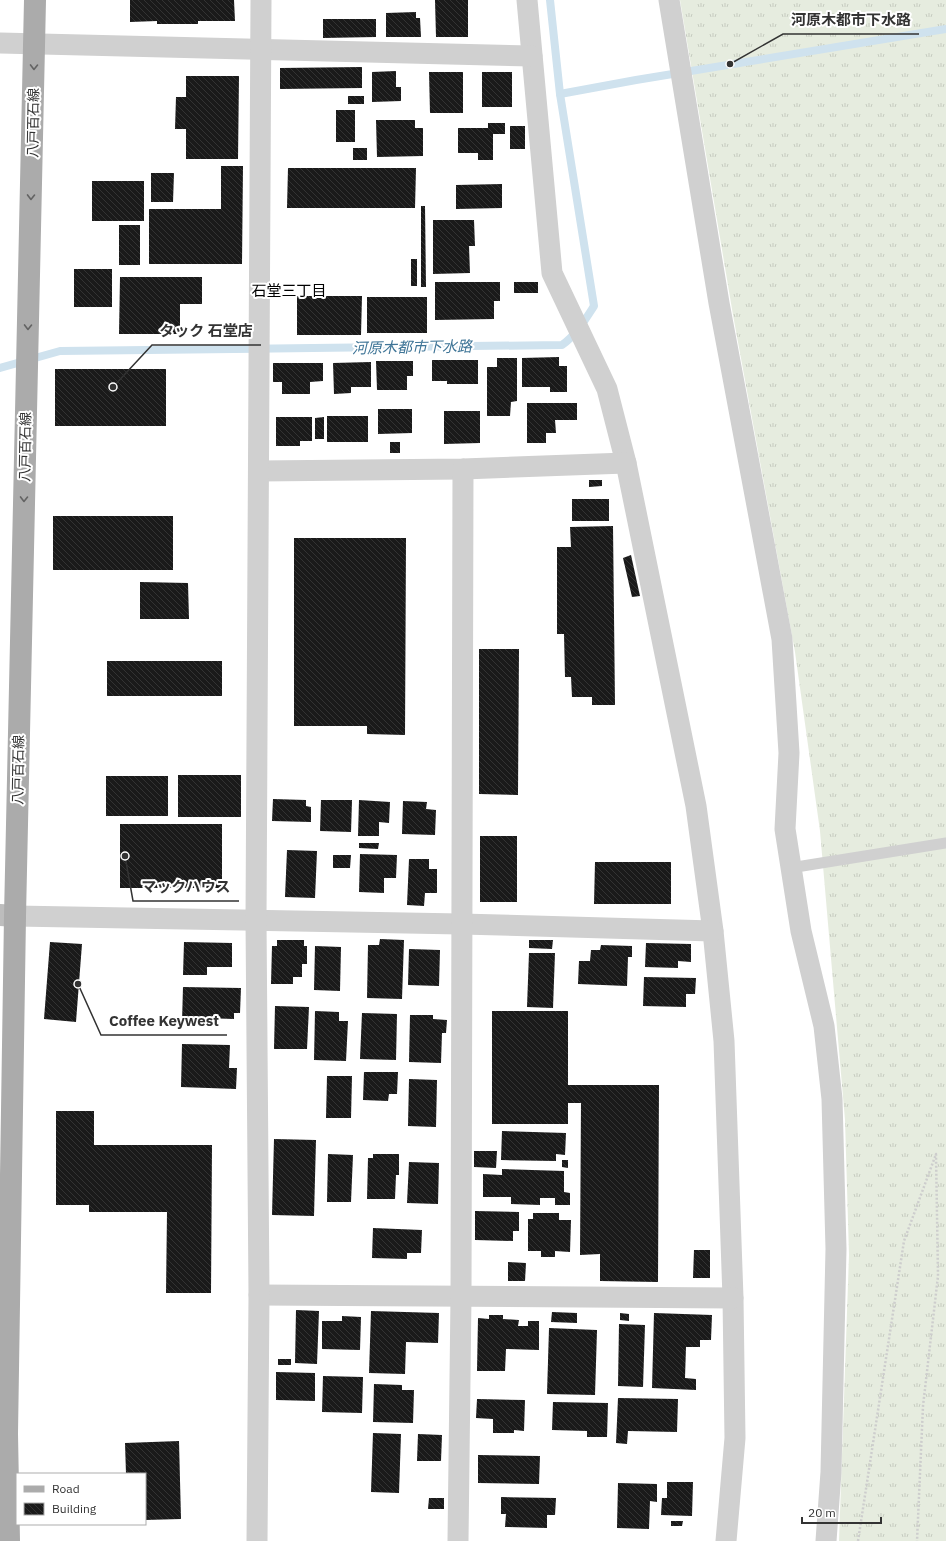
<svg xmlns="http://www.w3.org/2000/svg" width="946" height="1541" font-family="'IBM Plex Sans','Noto Sans JP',sans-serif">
<defs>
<pattern id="grass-tufts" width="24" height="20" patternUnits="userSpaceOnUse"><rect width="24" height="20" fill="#e6ecdf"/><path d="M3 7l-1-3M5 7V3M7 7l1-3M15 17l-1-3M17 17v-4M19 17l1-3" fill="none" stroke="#c6cbc0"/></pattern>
<pattern id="building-back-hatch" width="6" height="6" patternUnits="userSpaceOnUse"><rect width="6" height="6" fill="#1a1a1a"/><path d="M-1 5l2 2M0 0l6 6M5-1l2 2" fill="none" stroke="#333"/></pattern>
</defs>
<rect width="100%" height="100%" fill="#fff"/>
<path fill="url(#grass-tufts)" d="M 680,0 L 946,0 L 946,1541 L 839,1541 L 849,1255 L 845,1120 L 820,831 L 795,652 L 733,315 Z"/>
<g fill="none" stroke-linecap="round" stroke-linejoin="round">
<g stroke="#cfe2ee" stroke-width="8">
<path d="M 560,94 L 636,80 L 946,29"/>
<path d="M 0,368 L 60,351 L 562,345 C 576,335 585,320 594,306 L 560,94 L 550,0"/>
</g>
</g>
<g fill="url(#building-back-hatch)">
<path d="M 130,0 L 234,0 L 235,21 L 198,21 L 198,24 L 157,24 L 157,21 L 130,22 Z"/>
<path d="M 435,0 L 468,0 L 468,37 L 436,37 Z"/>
<path d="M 416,12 L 416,18 L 420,18 L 421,37 L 386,37 L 386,13 Z"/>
<path d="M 323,19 L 376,19 L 376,37 L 323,38 Z"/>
<path d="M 362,67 L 362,88 L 280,89 L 280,68 Z"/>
<path d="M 396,71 L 396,87 L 401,87 L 401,101 L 372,102 L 372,72 Z"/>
<path d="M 429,72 L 463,72 L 463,113 L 430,113 Z"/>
<rect x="482" y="72" width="30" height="35"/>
<path d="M 186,76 L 239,76 L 238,159 L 186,159 L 186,129 L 175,129 L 176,97 L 186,97 Z"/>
<rect x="348" y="96" width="16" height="8"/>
<rect x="336" y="110" width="19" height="32"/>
<path d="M 376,120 L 415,120 L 415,128 L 423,128 L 423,156 L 377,157 Z"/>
<path d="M 488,123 L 505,123 L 505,134 L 493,134 L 493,160 L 478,160 L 478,153 L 458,153 L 458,128 L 488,128 Z"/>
<rect x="510" y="126" width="15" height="23"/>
<rect x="353" y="148" width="14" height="12"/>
<path d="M 221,166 L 243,166 L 242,264 L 149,264 L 149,209 L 221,209 Z"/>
<path d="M 288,168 L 416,168 L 415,208 L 287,208 Z"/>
<path d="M 151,173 L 174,173 L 173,202 L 151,202 Z"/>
<rect x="92" y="181" width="52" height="40"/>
<path d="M 502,184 L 502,208 L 456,209 L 456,185 Z"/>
<path d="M 421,206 L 425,206 L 426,287 L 421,287 Z"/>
<path d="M 433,220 L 474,220 L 475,246 L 469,246 L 470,273 L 433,274 Z"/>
<rect x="119" y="225" width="21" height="40"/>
<rect x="411" y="259" width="6" height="27"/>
<rect x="74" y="269" width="38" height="38"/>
<path d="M 120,277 L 202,277 L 202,304 L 180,304 L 180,334 L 119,334 Z"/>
<path d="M 435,282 L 500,282 L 500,301 L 494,301 L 494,319 L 435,320 Z"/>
<rect x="514" y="282" width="24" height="11"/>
<path d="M 297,296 L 362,296 L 361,335 L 297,335 Z"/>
<rect x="367" y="297" width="60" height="36"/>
<path d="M 559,357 L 559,366 L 567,366 L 567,392 L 550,392 L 550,387 L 522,387 L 522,358 Z"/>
<path d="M 497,358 L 517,358 L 517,401 L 511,402 L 510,416 L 487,416 L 487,367 L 497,367 Z"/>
<path d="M 432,360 L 478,360 L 478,384 L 447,384 L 447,381 L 432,381 Z"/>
<path d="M 376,361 L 413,361 L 413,376 L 407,376 L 407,390 L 377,390 Z"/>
<path d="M 371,362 L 371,387 L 351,387 L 351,393 L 334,394 L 333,363 Z"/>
<path d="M 273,363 L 323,363 L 323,381 L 310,382 L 310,394 L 282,394 L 282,382 L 273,382 Z"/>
<rect x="55" y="369" width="111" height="57"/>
<path d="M 527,403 L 577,403 L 577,420 L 555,420 L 556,433 L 546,433 L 546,443 L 527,443 Z"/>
<path d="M 378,409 L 412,409 L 412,433 L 378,434 Z"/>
<path d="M 444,411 L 480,411 L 480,443 L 444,444 Z"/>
<rect x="327" y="416" width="41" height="26"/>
<path d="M 276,417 L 312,417 L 312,441 L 300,441 L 300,446 L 276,446 Z"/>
<path d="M 324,417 L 324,439 L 315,439 L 315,418 Z"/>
<rect x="390" y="442" width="10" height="11"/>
<path d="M 589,480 L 602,480 L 602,486 L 589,487 Z"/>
<rect x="572" y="499" width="37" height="22"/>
<rect x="53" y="516" width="120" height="54"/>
<path d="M 613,526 L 615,705 L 592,705 L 592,697 L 572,697 L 571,677 L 565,677 L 564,634 L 557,634 L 557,547 L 571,547 L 570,527 Z"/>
<path d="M 294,538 L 406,538 L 405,735 L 367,734 L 367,726 L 294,726 Z"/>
<path d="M 631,555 L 640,596 L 632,597 L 623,558 Z"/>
<path d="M 140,582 L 188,583 L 189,619 L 140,619 Z"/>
<path d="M 479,649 L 519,649 L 518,795 L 479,794 Z"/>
<rect x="107" y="661" width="115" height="35"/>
<rect x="178" y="775" width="63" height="42"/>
<rect x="106" y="776" width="62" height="40"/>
<path d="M 273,799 L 306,800 L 306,806 L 311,807 L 311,822 L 272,821 Z"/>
<path d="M 321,800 L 352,800 L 351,832 L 320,831 Z"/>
<path d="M 359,800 L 390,802 L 389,823 L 379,822 L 379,836 L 358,836 Z"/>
<path d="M 403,801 L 427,802 L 426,809 L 436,810 L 435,835 L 402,834 Z"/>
<rect x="120" y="824" width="102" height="64"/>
<rect x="480" y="836" width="37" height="66"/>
<path d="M 359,843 L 379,843 L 378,849 L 359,848 Z"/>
<path d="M 287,850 L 317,851 L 315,898 L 285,897 Z"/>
<path d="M 360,854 L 397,855 L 396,878 L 384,878 L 384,893 L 359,892 Z"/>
<path d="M 333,855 L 351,855 L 350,868 L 333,868 Z"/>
<path d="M 409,859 L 429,859 L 429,869 L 437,869 L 437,893 L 425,893 L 424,906 L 407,905 Z"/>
<path d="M 595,862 L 671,862 L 671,904 L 594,904 Z"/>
<path d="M 380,939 L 404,940 L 402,999 L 367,998 L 368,945 L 379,945 Z"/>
<path d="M 277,940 L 304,940 L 304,946 L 307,946 L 307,964 L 302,964 L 302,977 L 293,977 L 293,984 L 271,984 L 272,946 L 277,946 Z"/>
<path d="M 529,940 L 553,940 L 552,949 L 529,948 Z"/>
<path d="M 50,942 L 82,944 L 76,1022 L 44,1019 Z"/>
<path d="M 184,942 L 232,943 L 232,967 L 207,967 L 207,975 L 183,975 Z"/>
<path d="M 646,943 L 691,944 L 691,962 L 678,961 L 678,968 L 645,967 Z"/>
<path d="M 601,945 L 632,946 L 632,957 L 628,957 L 627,986 L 578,984 L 579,961 L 590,961 L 591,950 L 600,950 Z"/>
<path d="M 315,946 L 341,947 L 340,991 L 314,990 Z"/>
<path d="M 409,949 L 440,950 L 439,986 L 408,985 Z"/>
<path d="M 529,953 L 555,953 L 553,1008 L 527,1007 Z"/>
<path d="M 644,977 L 696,978 L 695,994 L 686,994 L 686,1007 L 643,1006 Z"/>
<path d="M 183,987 L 241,988 L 240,1013 L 234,1013 L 234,1019 L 203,1018 L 203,1022 L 182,1022 Z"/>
<path d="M 275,1006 L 309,1007 L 307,1049 L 274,1049 Z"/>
<path d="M 315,1011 L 339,1012 L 339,1021 L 348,1021 L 346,1061 L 314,1060 Z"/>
<path d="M 492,1011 L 568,1011 L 568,1085 L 659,1085 L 658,1282 L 600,1281 L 600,1254 L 580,1255 L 581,1103 L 568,1103 L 568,1124 L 492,1124 Z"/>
<path d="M 362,1013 L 397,1014 L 396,1060 L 360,1059 Z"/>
<path d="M 410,1015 L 433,1015 L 433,1019 L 447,1020 L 446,1033 L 442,1033 L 441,1063 L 409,1062 Z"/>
<path d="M 182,1044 L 230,1045 L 229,1068 L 237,1068 L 236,1089 L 181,1087 Z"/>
<path d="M 364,1072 L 398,1072 L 397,1094 L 389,1094 L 388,1101 L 363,1100 Z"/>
<path d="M 327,1076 L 352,1076 L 351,1118 L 326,1118 Z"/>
<path d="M 409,1079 L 437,1080 L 436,1127 L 408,1126 Z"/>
<path d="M 56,1111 L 94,1111 L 94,1145 L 212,1145 L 211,1293 L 166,1293 L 167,1212 L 89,1212 L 89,1205 L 56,1205 Z"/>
<path d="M 502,1131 L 566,1133 L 565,1155 L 556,1154 L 556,1161 L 501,1160 Z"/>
<path d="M 274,1139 L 316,1140 L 314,1216 L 272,1215 Z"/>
<path d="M 474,1151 L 497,1151 L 496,1168 L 474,1167 Z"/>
<path d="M 328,1154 L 353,1155 L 351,1202 L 327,1202 Z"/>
<path d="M 373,1154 L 399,1154 L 399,1175 L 396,1175 L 395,1199 L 367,1199 L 368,1158 L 373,1158 Z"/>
<path d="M 562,1160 L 568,1160 L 568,1168 L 562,1167 Z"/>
<path d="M 409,1162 L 439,1163 L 438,1204 L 407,1203 Z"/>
<path d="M 502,1169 L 564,1171 L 564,1192 L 570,1193 L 570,1205 L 555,1205 L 555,1198 L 540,1198 L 540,1205 L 511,1204 L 511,1197 L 483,1197 L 483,1174 L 502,1175 Z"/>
<path d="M 475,1211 L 519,1212 L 519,1231 L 513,1231 L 513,1241 L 475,1240 Z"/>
<path d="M 533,1213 L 559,1213 L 559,1220 L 571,1220 L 570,1252 L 555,1251 L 555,1257 L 541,1257 L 541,1251 L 528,1251 L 528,1219 L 533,1219 Z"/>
<path d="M 373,1228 L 422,1230 L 421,1253 L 407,1253 L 407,1259 L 372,1258 Z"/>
<path d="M 694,1250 L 710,1250 L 710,1278 L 693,1278 Z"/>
<path d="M 508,1262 L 526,1263 L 525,1281 L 508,1281 Z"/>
<path d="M 296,1310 L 319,1311 L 317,1364 L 295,1363 Z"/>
<path d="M 371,1311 L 439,1313 L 438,1343 L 406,1342 L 405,1374 L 369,1373 Z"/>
<path d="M 552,1312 L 577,1313 L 577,1323 L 551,1322 Z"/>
<path d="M 620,1313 L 629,1314 L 629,1321 L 620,1320 Z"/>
<path d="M 654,1313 L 712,1315 L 711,1340 L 700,1340 L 700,1347 L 686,1347 L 685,1378 L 696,1379 L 696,1390 L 652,1388 Z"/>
<path d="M 489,1315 L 503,1315 L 503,1319 L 519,1320 L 518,1326 L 528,1326 L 528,1321 L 539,1321 L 539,1350 L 506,1349 L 505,1371 L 477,1371 L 478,1318 L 489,1319 Z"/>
<path d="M 342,1316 L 361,1317 L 360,1350 L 322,1349 L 322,1321 L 342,1321 Z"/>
<path d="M 619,1324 L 645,1325 L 643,1387 L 618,1386 Z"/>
<path d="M 549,1328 L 597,1330 L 595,1395 L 547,1394 Z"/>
<rect x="278" y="1359" width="13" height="6"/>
<path d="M 276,1372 L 315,1373 L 315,1401 L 276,1400 Z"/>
<path d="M 323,1376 L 363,1377 L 362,1413 L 322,1412 Z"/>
<path d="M 374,1384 L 402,1385 L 402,1390 L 414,1390 L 413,1423 L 373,1422 Z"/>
<path d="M 618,1398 L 678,1399 L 677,1432 L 628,1431 L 627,1444 L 616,1443 Z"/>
<path d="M 477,1399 L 525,1400 L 524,1431 L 514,1430 L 514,1433 L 493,1433 L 493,1419 L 476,1418 Z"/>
<path d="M 553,1402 L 608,1403 L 607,1437 L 587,1437 L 587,1431 L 552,1430 Z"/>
<path d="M 373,1433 L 401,1434 L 399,1493 L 371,1492 Z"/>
<path d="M 418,1434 L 442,1435 L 441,1461 L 417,1461 Z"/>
<path d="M 179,1441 L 181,1519 L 145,1520 L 145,1474 L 126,1474 L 125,1443 Z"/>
<path d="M 478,1455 L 540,1456 L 539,1484 L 478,1483 Z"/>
<path d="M 667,1482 L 693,1482 L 692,1516 L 661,1515 L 662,1498 L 667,1498 Z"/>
<path d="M 618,1483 L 657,1484 L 657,1502 L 650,1501 L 649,1529 L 617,1528 Z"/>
<path d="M 501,1497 L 556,1498 L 555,1515 L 547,1515 L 547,1528 L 505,1527 L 506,1514 L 501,1514 Z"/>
<path d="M 429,1498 L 444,1498 L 444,1509 L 428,1509 Z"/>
<path d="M 671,1521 L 683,1521 L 682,1526 L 671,1526 Z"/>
</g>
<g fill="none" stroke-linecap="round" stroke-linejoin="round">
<path stroke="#cdcdcd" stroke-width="2.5" stroke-dasharray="2 2" stroke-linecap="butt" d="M 858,1541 L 904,1241 L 936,1154 L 938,1276 L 923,1406 L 917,1541"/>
<path stroke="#d0d0d0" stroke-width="11" d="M 790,868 L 946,843"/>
<g stroke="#d0d0d0" stroke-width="21">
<path d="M 527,0 L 552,273 L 607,389 L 626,463 L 696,806 L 713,931 L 724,1041 L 733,1298 L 735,1438 L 726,1541"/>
<path d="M 669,0 L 719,303 L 782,639 L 789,753 L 785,829 L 801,931 L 824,1026 L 832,1099 L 836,1249 L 831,1472 L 826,1541"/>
<path d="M 0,43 L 532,56"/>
<path d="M 259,471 L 463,469 L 626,463"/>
<path d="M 15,916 L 461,924 L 713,931"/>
<path d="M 259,1295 L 733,1298"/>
<path d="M 257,1541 L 259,1295 L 256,920 L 261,0"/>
<path d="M 458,1541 L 461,1297 L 463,469"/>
</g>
<path stroke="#bdbdbd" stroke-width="22" d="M 0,915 L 15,916"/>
<path stroke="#ababab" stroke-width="22" d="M 9,1541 L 7,1434 L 15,916 L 35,0"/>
</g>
<defs><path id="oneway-chevron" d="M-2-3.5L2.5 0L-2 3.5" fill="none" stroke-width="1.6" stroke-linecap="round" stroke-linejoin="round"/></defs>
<g stroke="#636363">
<use href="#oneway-chevron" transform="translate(34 67) rotate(91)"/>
<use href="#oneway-chevron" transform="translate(31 197) rotate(91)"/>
<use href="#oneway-chevron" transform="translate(28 327) rotate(91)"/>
<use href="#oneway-chevron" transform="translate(24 499) rotate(91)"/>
</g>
<g text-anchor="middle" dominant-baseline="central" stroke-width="4" stroke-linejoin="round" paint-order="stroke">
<g font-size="14" fill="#333" stroke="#fff">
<text transform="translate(33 123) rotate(-89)">八戸百石線</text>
<text transform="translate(25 447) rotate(-89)">八戸百石線</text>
<text transform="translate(18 770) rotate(-89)">八戸百石線</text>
</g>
<g font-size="15" fill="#000" stroke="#fff">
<text x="289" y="290">石堂三丁目</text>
</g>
<g font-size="15" font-style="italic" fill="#3f7597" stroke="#fff">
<text transform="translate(412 347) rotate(-1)">河原木都市下水路</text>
</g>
</g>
<path fill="none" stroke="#333" stroke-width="1.5" d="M730 64L783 34H919M113 387L152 345H261M125 856L133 901H239M78 984L101 1035H227"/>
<g fill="#333" stroke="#fff" stroke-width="1.5">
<circle cx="730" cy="64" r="4"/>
<circle cx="113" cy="387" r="4"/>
<circle cx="125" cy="856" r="4"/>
<circle cx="78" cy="984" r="4"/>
</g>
<g font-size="15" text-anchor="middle" font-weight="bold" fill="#333" stroke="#fff" stroke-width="4" stroke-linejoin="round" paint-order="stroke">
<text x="851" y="25">河原木都市下水路</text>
<text x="206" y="336">タック 石堂店</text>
<text x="186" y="892">マックハウス</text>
<text x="164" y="1026">Coffee Keywest</text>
</g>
<rect x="16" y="1473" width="130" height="52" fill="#ffffff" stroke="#adadad"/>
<rect x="24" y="1486" width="20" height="6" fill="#ababab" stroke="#adadad"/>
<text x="52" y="1493" font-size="12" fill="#333333">Road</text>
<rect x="24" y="1503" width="20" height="12" fill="url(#building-back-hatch)" stroke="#adadad"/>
<text x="52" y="1513" font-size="12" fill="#333333">Building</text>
<path d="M802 1517v6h79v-6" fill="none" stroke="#333333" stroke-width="2"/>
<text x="808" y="1517" font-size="12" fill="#333333" stroke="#ffffff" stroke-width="3" paint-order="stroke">20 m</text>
</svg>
